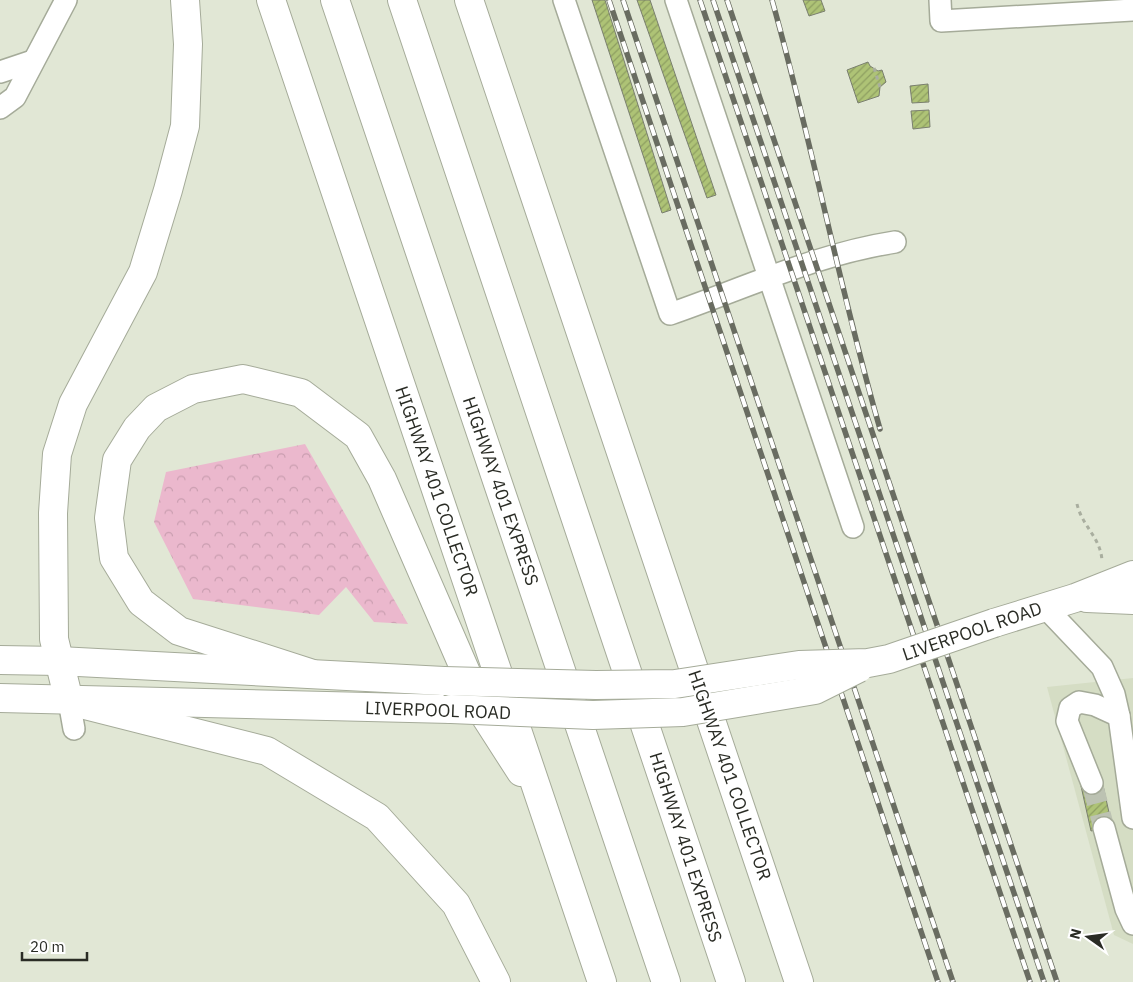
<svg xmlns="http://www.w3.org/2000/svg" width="1133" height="982" font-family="'IBM Plex Sans',sans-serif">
<defs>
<pattern id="forest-crowns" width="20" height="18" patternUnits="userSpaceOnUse" patternTransform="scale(1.25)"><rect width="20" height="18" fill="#ebb8cd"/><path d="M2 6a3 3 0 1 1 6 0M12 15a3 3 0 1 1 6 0" fill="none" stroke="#ca9eb0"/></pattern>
<pattern id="building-hatch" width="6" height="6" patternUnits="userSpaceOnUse" patternTransform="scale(1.25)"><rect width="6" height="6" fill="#aec376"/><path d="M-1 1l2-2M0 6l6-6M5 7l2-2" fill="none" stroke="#8e9f61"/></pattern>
</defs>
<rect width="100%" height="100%" fill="#e1e7d5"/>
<path fill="#d5ddc4" d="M 1133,678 L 1133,944 L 1114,935 L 1047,687 Z"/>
<path fill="url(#forest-crowns)" d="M 305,444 L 408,624 L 374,622 L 346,587 L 319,615 L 193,599 L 154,522 L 166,472 Z"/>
<g fill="url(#building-hatch)" stroke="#7a7f6f">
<path d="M 592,0 L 605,0 L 671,210 L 662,213 Z"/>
<path d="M 637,0 L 650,0 L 716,195 L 707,198 Z"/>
<path d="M 803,0 L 821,0 L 825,11 L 809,16 Z"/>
<path d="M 868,62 L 870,66 L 878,71 L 882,70 L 886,82 L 880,87 L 879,96 L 858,103 L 847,70 Z"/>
<path d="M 928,84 L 929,102 L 912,103 L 910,86 Z"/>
<path d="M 929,110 L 930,127 L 913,129 L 911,111 Z"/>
<path d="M 1102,781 L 1112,826 L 1091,831 L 1081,786 Z"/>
</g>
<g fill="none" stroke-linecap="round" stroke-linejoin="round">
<path stroke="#bcc2b2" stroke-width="21" stroke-dasharray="21 11" stroke-linecap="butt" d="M 1092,783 L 1104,828"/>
<defs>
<g id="minor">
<path d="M 564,0 L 670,314 C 745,288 817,254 895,242"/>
<path d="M 676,0 L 853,527"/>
<path d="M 940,0 L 941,21 L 1133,10"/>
<path d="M 0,72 L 33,61"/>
<path d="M 0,108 L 15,97 L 66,0"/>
<path d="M 1045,607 L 1102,667 L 1114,694 L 1119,716 L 1133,818"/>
<path d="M 69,701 L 74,729"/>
<path d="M 1092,783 L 1067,721 L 1070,708 L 1079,702 L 1095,705 L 1119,716"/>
<path d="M 1104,828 L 1126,909 L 1133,924"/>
</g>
<g id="major">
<path d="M 1087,598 L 1133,600"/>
<path d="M 994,623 L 1075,598 L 1133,575"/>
<path d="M 0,660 L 59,661 L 444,681"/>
<path d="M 0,698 L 451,709"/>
</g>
<g id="highway">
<path d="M 185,0 L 188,44 L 185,126 L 168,190 L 143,272 L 73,404 L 57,454 L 53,513 L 54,639 L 69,701 L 267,751 L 377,817 L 456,904 L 496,982"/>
<path d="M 271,0 L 602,982"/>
<path d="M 335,0 L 666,982"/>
<path d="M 402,0 L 731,982"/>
<path d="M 469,0 L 799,982"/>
<path d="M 310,673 L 179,631 L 141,602 L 114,558 L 109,518 L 117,460 L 137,428 L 156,408 L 193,389 L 243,379 L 301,393 L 358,436 L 382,479 L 485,716 L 521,772"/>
</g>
</defs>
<use href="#minor" stroke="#a5ab99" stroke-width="24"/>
<use href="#major" stroke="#a5ab99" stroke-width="30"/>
<use href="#highway" stroke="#a5ab99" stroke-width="30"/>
<g stroke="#a9ae9f" stroke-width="3" stroke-dasharray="4 4" stroke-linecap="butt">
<path d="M 874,68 L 880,87"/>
<path d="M 1077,504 C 1082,526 1101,538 1102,561"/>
</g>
<use href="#minor" stroke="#fff" stroke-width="21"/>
<use href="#major" stroke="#fff" stroke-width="28"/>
<use href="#highway" stroke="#fff" stroke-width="28"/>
<defs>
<g id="rail">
<path d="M 609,0 L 938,982"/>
<path d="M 623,0 L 953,982"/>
<path d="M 700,0 L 1030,982"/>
<path d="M 713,0 L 1044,982"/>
<path d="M 727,0 L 1057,982"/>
<path d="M 772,0 C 812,142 839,287 880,429"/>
</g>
</defs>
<use href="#rail" stroke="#696c61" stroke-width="5.5"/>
<use href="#rail" stroke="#fff" stroke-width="4" stroke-dasharray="11" stroke-linecap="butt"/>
<defs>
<g id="major-bridge">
<path d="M 444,681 L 596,685 L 675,684 L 799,665 L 868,663 L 889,659 L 994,623"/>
<path d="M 451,709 L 593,715 L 683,712 L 815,690 L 859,668"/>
</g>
</defs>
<use href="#major-bridge" stroke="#a5ab99" stroke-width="30" stroke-linecap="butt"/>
<use href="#major-bridge" stroke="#fff" stroke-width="28"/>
</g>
<g text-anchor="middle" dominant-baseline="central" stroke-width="4" stroke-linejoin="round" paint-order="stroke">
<g font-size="18" fill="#2a2c25" stroke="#fff">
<text transform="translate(437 491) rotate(71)">HIGHWAY 401 COLLECTOR</text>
<text transform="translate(501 491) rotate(71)">HIGHWAY 401 EXPRESS</text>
<text transform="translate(972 631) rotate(-19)">LIVERPOOL ROAD</text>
<text transform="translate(438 710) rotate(2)">LIVERPOOL ROAD</text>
<text transform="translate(730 775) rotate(71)">HIGHWAY 401 COLLECTOR</text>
<text transform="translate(686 847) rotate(72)">HIGHWAY 401 EXPRESS</text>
</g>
</g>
<g transform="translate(1088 937) rotate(284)" stroke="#ffffff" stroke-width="4" paint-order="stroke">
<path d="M0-4L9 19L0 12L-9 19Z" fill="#2a2c25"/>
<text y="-8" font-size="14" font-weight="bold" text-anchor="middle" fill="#2a2c25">N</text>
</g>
<path d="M22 952v8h65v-8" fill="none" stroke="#2a2c25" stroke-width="2.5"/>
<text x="30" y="952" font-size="15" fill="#2a2c25" stroke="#ffffff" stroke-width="4" paint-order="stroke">20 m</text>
</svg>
